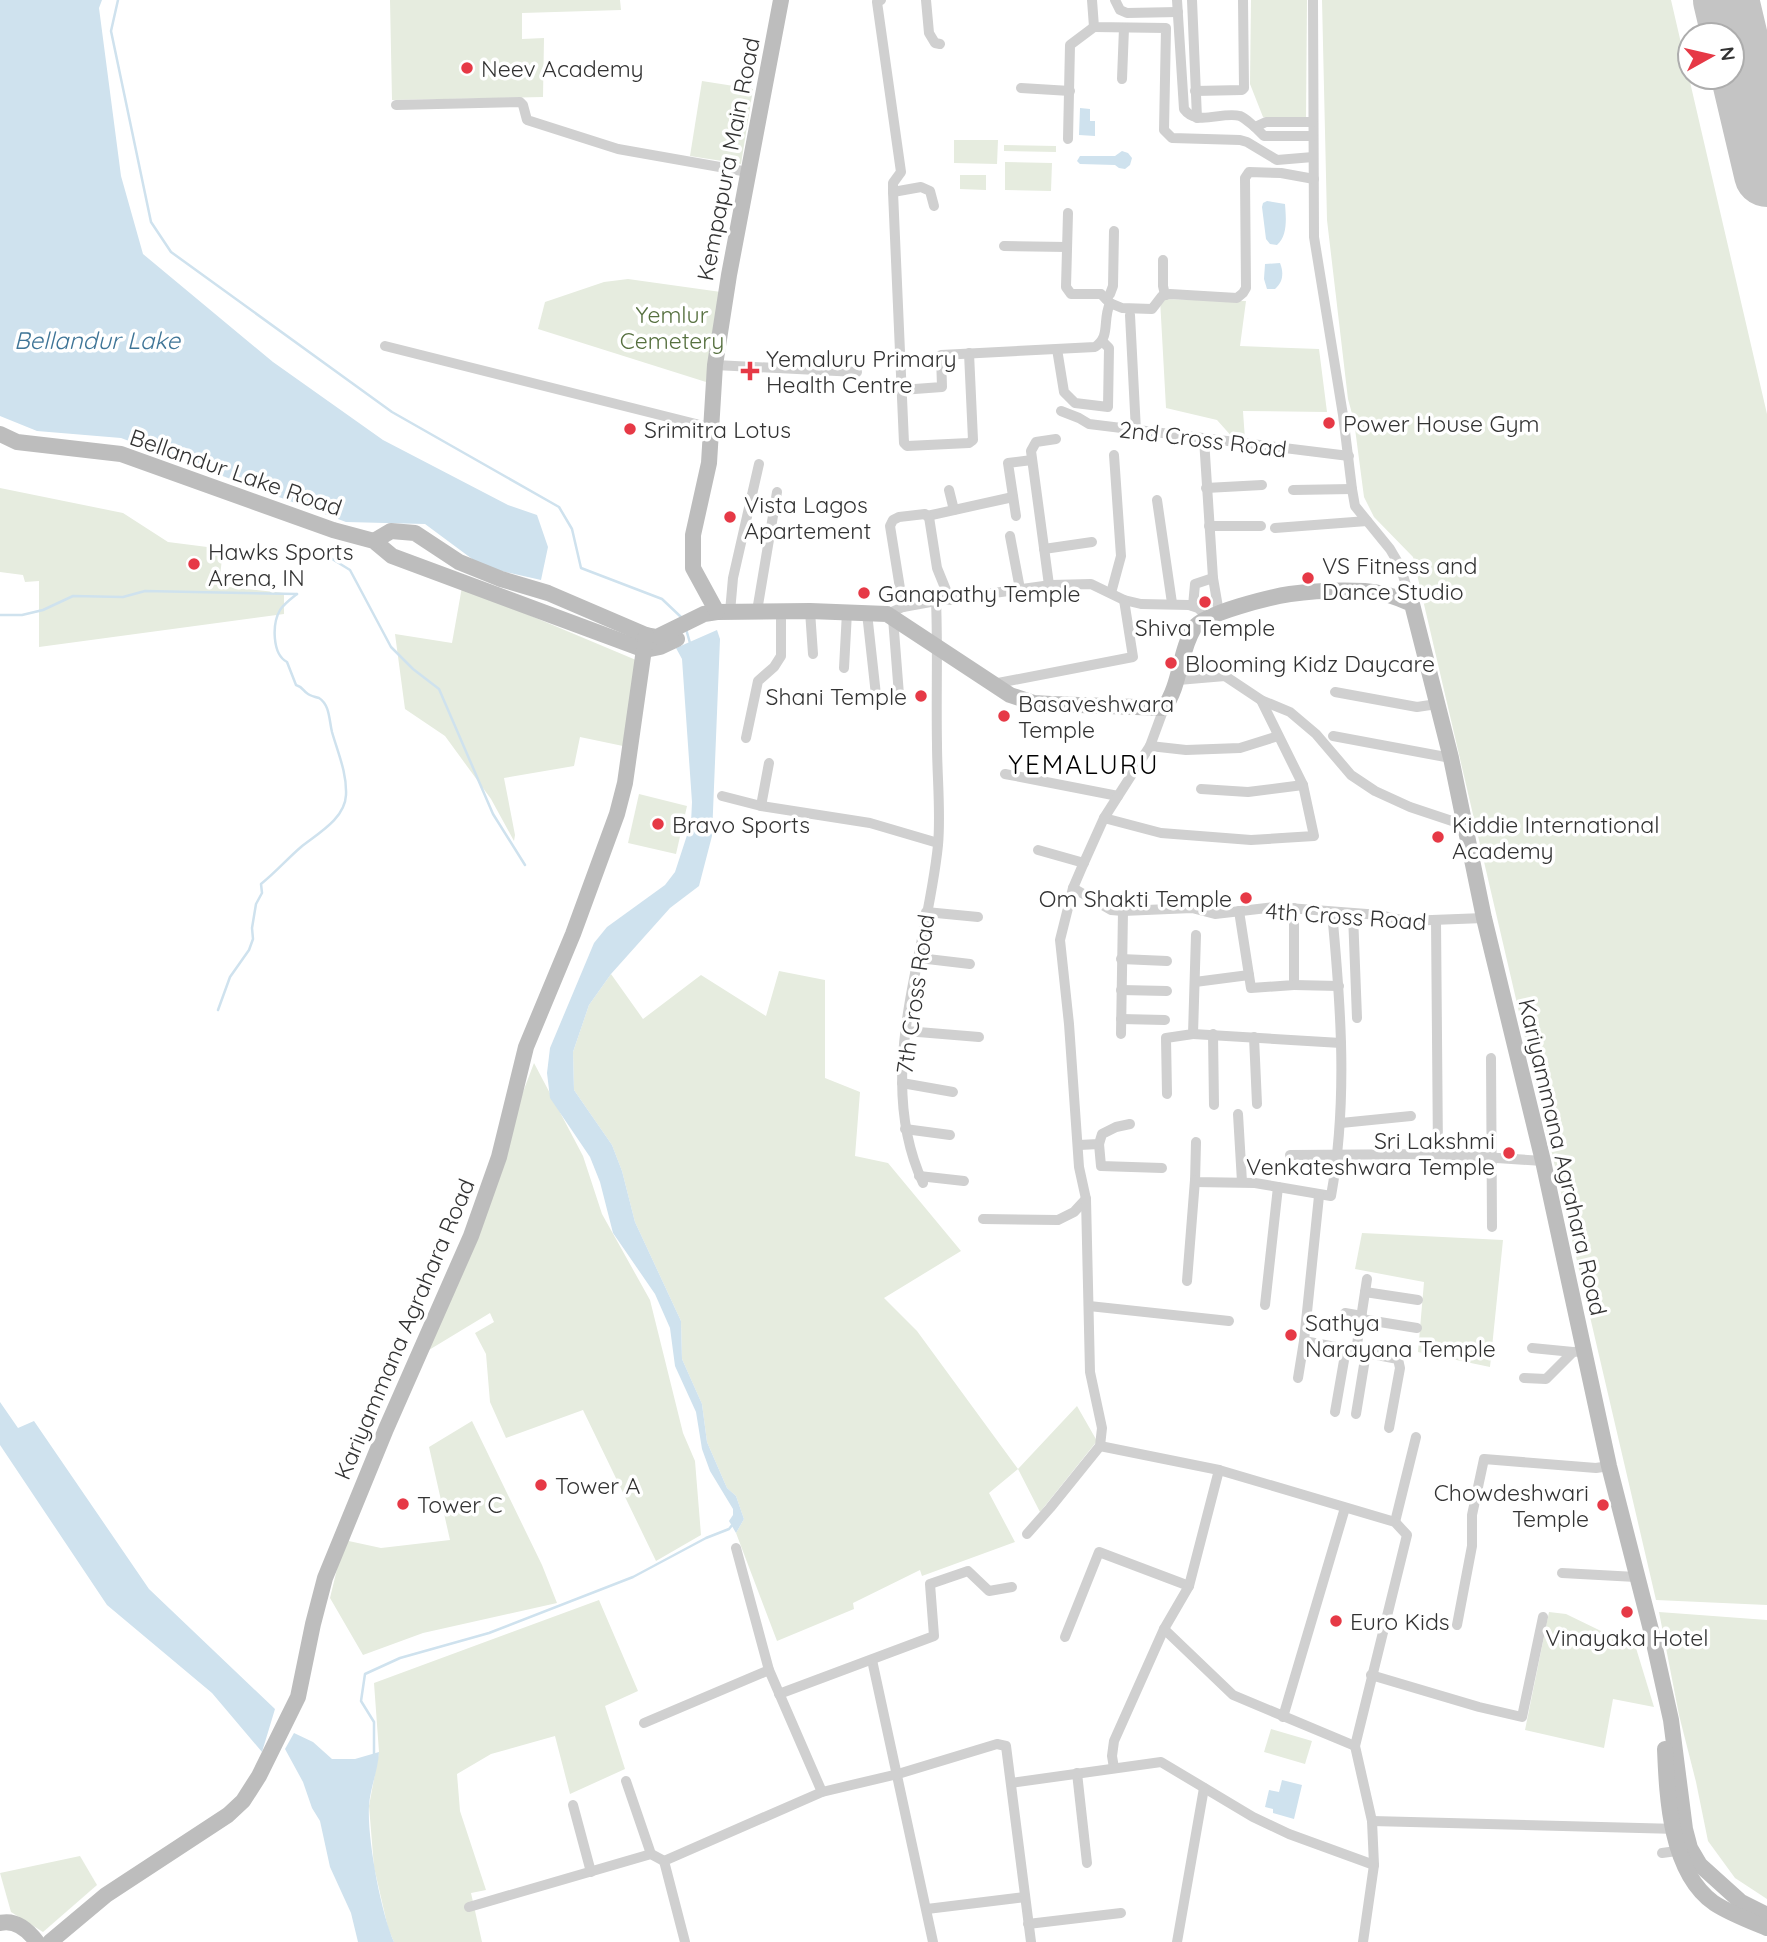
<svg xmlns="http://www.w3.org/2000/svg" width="1767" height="1942" font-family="Quicksand,sans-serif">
<rect width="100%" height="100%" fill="#fff"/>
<g fill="#e6ecdf">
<path d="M 390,0 L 620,0 L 621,10 L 522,13 L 522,39 L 544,38 L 543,97 L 392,100 Z"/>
<path d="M 1251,0 L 1307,0 L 1306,118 L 1276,120 L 1263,117 L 1250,84 Z"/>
<path d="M 1322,0 L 1671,0 L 1767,414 L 1767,1605 L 1656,1600 L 1413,557 L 1374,517 L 1364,497 L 1354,421 L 1348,399 L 1327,220 Z"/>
<path d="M 702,81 L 753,89 L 741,164 L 690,156 Z"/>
<path d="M 954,140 L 998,140 L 997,164 L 954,163 Z"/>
<path d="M 1004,145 L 1056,146 L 1056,152 L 1004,151 Z"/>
<path d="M 1005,162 L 1052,163 L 1051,191 L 1005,190 Z"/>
<path d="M 960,175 L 986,175 L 986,190 L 960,189 Z"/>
<path d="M 628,279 L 721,292 L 706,382 L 538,329 L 545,302 L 604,282 Z"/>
<path d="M 1160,299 L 1246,301 L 1240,346 L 1319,349 L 1327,412 L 1243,411 L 1245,440 L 1234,439 L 1217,420 L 1166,408 Z"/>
<path d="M 0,488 L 123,513 L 168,542 L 223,549 L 219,586 L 284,593 L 284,614 L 39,647 L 39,581 L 25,582 L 23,575 L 0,572 Z"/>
<path d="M 462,587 L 636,660 L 623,746 L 580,737 L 574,766 L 504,778 L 515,835 L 514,841 L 491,799 L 445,736 L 405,709 L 395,634 L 452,643 Z"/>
<path d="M 639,794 L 687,806 L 676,854 L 628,843 Z"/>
<path d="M 779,971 L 825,980 L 825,1078 L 860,1092 L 855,1156 L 888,1163 L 961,1251 L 884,1298 L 917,1331 L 1018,1469 L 1077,1406 L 1097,1441 L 1040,1512 L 1018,1469 L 989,1493 L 1015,1542 L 922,1576 L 920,1570 L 853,1603 L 854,1609 L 777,1641 L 736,1533 L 744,1519 L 736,1496 L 727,1488 L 707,1442 L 702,1404 L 682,1359 L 681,1321 L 635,1222 L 622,1171 L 612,1145 L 574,1090 L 573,1052 L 589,1005 L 611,974 L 643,1019 L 701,975 L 766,1016 Z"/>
<path d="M 534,1063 L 583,1156 L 602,1214 L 650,1300 L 683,1433 L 695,1461 L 701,1535 L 656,1561 L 583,1410 L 506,1438 L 490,1402 L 486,1354 L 475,1333 L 494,1322 L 490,1313 L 424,1353 Z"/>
<path d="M 1362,1233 L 1503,1240 L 1490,1367 L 1418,1352 L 1424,1282 L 1355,1269 Z"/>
<path d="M 472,1421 L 542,1565 L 557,1603 L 423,1633 L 363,1655 L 330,1598 L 344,1540 L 381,1548 L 450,1540 L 429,1447 Z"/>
<path d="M 599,1600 L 638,1691 L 605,1706 L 625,1769 L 570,1794 L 555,1736 L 491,1754 L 457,1774 L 460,1811 L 486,1890 L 471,1893 L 482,1942 L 394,1942 L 388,1928 L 374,1867 L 369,1806 L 379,1752 L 374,1683 Z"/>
<path d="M 1549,1612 L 1566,1614 L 1636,1648 L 1654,1707 L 1613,1699 L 1604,1748 L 1525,1730 Z"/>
<path d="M 1659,1612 L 1767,1620 L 1767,1899 L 1735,1878 L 1708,1841 L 1696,1782 L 1679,1715 Z"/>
<path d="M 1271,1729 L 1312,1741 L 1305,1764 L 1264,1752 Z"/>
<path d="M 80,1856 L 97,1885 L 43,1932 L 11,1912 L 0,1873 Z"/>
</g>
<g fill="#cfe2ee">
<path d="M 0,0 L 102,0 L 99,8 L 121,176 L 143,254 L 273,362 L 383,440 L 508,505 L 537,515 L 548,547 L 541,580 L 483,567 L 425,524 L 346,522 L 121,438 L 37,431 L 0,416 Z"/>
<path d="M 1080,108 L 1090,109 L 1090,121 L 1095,121 L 1095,136 L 1079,135 Z"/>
<path d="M 1122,151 L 1128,153 L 1132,158 L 1130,165 L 1125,169 L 1119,168 L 1115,165 L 1080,164 L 1077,161 L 1080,156 L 1115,156 Z"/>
<path d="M 1267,201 L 1285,204 C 1286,217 1288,236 1277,245 L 1270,244 L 1266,239 L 1262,207 L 1263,203 Z"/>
<path d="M 1280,263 C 1284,273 1283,282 1275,289 L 1267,289 L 1264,279 L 1265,264 Z"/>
<path d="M 717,630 L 720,639 L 712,836 L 699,886 L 670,908 L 611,974 L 589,1005 L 573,1052 L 574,1090 L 612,1145 L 622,1171 L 635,1222 L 681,1321 L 682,1359 L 702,1404 L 707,1442 L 727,1488 L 736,1496 L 744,1519 L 736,1533 L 729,1521 L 733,1515 L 733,1509 L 710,1471 L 702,1449 L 696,1412 L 675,1366 L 670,1328 L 655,1294 L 613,1233 L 600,1182 L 590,1157 L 550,1098 L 547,1073 L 550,1048 L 594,943 L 607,927 L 665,885 L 675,872 L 691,823 L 692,802 L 682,659 L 676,648 Z"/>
<path d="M 0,1402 L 18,1428 L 34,1421 L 149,1589 L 275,1709 L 262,1752 L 212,1693 L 107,1605 L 0,1445 Z"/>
<path d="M 294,1733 L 313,1742 L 332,1759 L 355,1759 L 379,1752 C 378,1771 370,1788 369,1806 C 367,1838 381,1913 394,1942 L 358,1942 L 351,1913 L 330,1867 L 320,1821 L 312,1808 L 303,1782 L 285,1749 Z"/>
<path d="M 1282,1780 L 1302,1785 L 1294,1819 L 1273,1813 L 1273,1809 L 1265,1807 L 1269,1790 L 1279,1792 Z"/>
</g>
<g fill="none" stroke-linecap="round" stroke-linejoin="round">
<g stroke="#cfe2ee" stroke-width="2.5">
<path d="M 118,0 L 111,31 L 151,222 L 171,252 L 392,412 L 559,507 L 572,529 L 581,568 L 662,599 L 681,617"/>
<path d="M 316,549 L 350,570 L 391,647 L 413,669 L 439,689 L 493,814 L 525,865"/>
<path d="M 0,615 L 22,615 L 43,610 L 73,596 L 123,597 L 145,591 L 297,594"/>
<path d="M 686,629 L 690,643"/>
<path d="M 218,1010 L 230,977 L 249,950 L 253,939 L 252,928 L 256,904 L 262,893 L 261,884 C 276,872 287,859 301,847 C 317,834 345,819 346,795 C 347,773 338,753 332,732 C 329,720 330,705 319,698 C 315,697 311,696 308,694 C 303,691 303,687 296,685 L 287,662 C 272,654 272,624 280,610 C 284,604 292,598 297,594"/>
<path d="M 374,1757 L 374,1722 L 361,1701 L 365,1674 L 400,1658 L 489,1633 L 633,1577 L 706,1538 L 729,1529 L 733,1524"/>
</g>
<path stroke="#c4c4c4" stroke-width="66" d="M 1726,0 L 1767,174"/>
<g stroke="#d0d0d0" stroke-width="10">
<path d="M 881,0 L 877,2 L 901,172 L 893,183 L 893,192 L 904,443 L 907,446 L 969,443 L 973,440 L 969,353"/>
<path d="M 926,0 L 929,33 L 935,43 L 940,44"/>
<path d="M 1092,0 L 1094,27 L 1166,28 L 1164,130 L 1172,138 L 1240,140 L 1247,142 L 1277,160 L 1313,157"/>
<path d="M 1115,0 L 1120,10 L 1127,13 L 1178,12"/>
<path d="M 1177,0 L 1184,109 C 1197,127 1221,111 1240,116 C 1245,118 1251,124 1255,127"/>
<path d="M 1192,0 L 1197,118"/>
<path d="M 1313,0 L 1314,237 L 1343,415 L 1352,489 L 1355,506 L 1390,549 L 1400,566 L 1412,604"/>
<path d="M 1122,79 L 1124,28"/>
<path d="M 1021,88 L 1070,91"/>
<path d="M 1195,91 L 1242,90 L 1244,88 L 1243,0"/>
<path d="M 396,105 L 520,102 L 523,105 L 527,120 L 618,149 L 748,172"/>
<path d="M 1313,122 L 1266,122 L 1255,127 L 1264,136 L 1313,136"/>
<path d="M 1068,139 L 1070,45 L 1094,27"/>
<path d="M 893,192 L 921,187 L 930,191 L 934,206"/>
<path d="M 1068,213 L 1066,287 L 1071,294 L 1101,294 L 1110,303"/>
<path d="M 1004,246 L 1067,247"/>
<path d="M 1163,260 L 1163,286 L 1165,295"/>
<path d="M 1106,299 L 1110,294 L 1113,286 L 1114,231"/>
<path d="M 1130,315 L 1136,431"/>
<path d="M 385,346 L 712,428"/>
<path d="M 1057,349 L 1064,392 L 1075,403 L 1108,407 L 1109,348 L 1103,342"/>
<path d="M 715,365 L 857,372"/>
<path d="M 901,390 L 942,387 L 941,355 L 1095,347 C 1111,336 1102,322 1110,303 L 1122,308 L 1152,309 L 1162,296 L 1170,294 L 1237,298 L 1243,293 L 1246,288 L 1245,178 L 1249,172 L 1281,173 L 1314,179"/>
<path d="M 1061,411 L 1079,418 L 1089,424 L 1349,456"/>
<path d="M 1204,439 L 1213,578 L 1219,613"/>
<path d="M 1206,488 L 1262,485"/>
<path d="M 949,490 L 954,510"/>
<path d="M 1293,490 L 1352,489"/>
<path d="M 1157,500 L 1172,603"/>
<path d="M 927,516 L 1013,497"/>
<path d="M 1016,516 L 1008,463 L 1032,460"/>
<path d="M 1209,526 L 1261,526"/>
<path d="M 1275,528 L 1367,521"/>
<path d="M 1010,536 L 1020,589"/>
<path d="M 1044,549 L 1092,542"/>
<path d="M 1049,585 L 1031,451 L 1036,442 L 1056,439"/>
<path d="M 1111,593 L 1121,556 L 1114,455"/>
<path d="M 1193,606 L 1195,584 L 1213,578"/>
<path d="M 903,607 L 890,526 L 893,520 L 899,517 L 925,514 L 929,517 L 937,568 L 950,600"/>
<path d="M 757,611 L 777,492"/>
<path d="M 810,611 L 813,654"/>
<path d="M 730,612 L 733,578 L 759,464"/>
<path d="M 867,613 L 876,695"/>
<path d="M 887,614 L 903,607 L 936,601 L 1051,585 L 1091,584 L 1124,600 L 1141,604 L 1189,605 L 1198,608 L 1207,616"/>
<path d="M 893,618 L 899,695"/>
<path d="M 844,668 L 847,612"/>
<path d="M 1178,680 L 1225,676 L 1261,700 L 1290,712 L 1316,734 L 1351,775 L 1375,791 L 1410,807 L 1464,825"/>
<path d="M 993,684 L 1133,657 L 1124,600"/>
<path d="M 1335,692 L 1417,707 L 1437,704"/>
<path d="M 1333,736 L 1451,758"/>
<path d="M 746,738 L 758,681 L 774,667 L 781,656 L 781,610"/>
<path d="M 1150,746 L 1186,750 L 1240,748 L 1278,736"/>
<path d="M 1005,774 L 1118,796"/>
<path d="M 1201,789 L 1248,792 L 1303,785"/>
<path d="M 722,796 L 761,806 L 870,823 L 938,843"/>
<path d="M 761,806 L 769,763"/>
<path d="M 1104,818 L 1161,833 L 1251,840 L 1314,836 L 1303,785 L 1261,700"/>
<path d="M 1038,850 L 1084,863"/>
<path d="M 1073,888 L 1111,910 L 1123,911 L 1192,908 L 1215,914 L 1275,907 L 1380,915 L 1406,921 L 1484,918"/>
<path d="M 1239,911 L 1251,988 L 1294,985 L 1294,908"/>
<path d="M 926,912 L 978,917"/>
<path d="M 1353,914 L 1357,1018"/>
<path d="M 1436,920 L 1438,1154"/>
<path d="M 919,958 L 970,964"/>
<path d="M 1121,959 L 1167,961"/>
<path d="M 1195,982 L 1249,975"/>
<path d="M 1294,985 L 1339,986"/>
<path d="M 1121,990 L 1167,991"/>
<path d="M 1121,1019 L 1165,1020"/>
<path d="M 906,1031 L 979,1037"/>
<path d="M 1121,1034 L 1123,911"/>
<path d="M 1193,1034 L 1341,1043"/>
<path d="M 1213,1034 L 1214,1105"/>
<path d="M 1254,1037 L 1257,1104"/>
<path d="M 1491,1058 L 1492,1227"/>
<path d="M 902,1083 L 953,1092"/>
<path d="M 1167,1094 L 1166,1038 L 1193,1034 L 1196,935"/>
<path d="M 1238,1114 L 1242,1182"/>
<path d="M 1341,1123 L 1411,1116"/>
<path d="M 905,1129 L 950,1135"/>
<path d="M 1196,1142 L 1195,1182 L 1255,1183 L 1331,1196 C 1348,1102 1341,1007 1332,912"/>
<path d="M 1099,1144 L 1101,1166 L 1162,1168"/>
<path d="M 1079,1145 L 1099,1144 L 1102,1134 L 1116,1127 L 1130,1124"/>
<path d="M 1290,1155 L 1438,1154 L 1543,1161"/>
<path d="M 919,1176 L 964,1181"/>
<path d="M 923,1183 C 873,1075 927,956 938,845 C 941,812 937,777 937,744 C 936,696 938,648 936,601"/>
<path d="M 983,1219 L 1058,1220 L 1074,1212 L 1086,1199"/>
<path d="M 1187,1281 L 1195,1180"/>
<path d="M 1365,1292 L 1418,1300"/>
<path d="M 1265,1305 L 1278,1187"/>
<path d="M 1089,1306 L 1229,1321"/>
<path d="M 1345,1313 L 1362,1316"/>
<path d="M 1361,1319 L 1417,1328"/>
<path d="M 1304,1341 L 1398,1359 L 1400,1368 L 1389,1428"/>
<path d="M 1532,1348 L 1573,1352"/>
<path d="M 1356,1351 L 1367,1279"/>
<path d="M 1298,1378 L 1304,1341 L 1319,1196"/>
<path d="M 1524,1378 L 1546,1379 L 1573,1352 L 1584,1351"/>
<path d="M 1335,1412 L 1346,1349"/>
<path d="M 1356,1414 L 1366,1353"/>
<path d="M 1100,1446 L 1219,1470"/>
<path d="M 1395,1522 L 1416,1437"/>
<path d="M 1027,1534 L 1050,1508 L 1100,1446 L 1102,1428 L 1090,1372 L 1086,1199 L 1079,1167 L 1069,1024 L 1060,940 L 1073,888 L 1082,867 L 1104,818 L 1150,746 L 1164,708"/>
<path d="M 736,1548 L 769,1670"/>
<path d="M 1562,1573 L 1636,1577"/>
<path d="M 1457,1625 L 1472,1546 L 1472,1515 L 1484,1459 L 1596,1468 L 1609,1466"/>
<path d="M 1164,1629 L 1233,1695 L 1355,1746"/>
<path d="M 1065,1637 L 1099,1552 L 1189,1586"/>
<path d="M 872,1660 L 933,1942"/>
<path d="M 1371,1675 L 1479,1707 L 1522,1717 L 1543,1617"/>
<path d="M 779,1694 L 934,1636 L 930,1584 L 968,1571 L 989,1591 L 1012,1587"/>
<path d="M 1283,1717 L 1345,1508"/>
<path d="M 644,1723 L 769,1670 L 822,1792"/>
<path d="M 1114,1768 L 1112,1756 L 1114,1741 L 1164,1629 L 1189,1586 L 1219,1470 L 1395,1522 L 1407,1535 L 1355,1746 L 1372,1821 L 1374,1865 L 1363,1942"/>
<path d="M 1077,1773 L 1087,1863"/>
<path d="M 626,1781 L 651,1854"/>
<path d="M 1011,1783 L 1161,1762 L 1253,1817 L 1289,1834 L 1374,1865"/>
<path d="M 573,1805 L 591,1872"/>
<path d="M 1372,1821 L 1678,1829"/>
<path d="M 1662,1853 L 1684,1850"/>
<path d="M 469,1907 L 651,1854 L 664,1861"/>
<path d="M 927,1909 L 1025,1897"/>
<path d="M 1028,1924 L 1121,1913"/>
<path d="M 685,1942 L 664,1861 L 822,1792 L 898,1774 L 997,1744 L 1006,1746 L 1031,1942"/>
<path d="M 1177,1942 L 1204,1788"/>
</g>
<g stroke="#bdbdbd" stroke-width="16">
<path d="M 0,434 L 17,442 L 121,454 L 333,530 L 374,541 L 392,556 L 645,650 L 660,647 L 677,639"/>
<path d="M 374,541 L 391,531 L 415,533 L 459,562 L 501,579 L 548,593 L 646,635 L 657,637 L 704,614 L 717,612 L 810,611 L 887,614 L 1010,695 L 1034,703 L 1051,704 L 1164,708 C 1181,684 1179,652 1194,628 C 1204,613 1271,597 1290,594 C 1312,591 1343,590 1365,591 C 1382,592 1397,597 1412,604 L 1451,758 L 1484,918 L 1543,1161 L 1609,1466 L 1651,1630 L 1671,1720 L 1685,1829 L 1690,1848 L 1700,1865 L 1741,1902 L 1767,1915"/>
<path d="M 717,612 L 693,568 L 693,535 L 709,463 L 715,365 L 729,275 L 781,0"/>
<path d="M 1665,1749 C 1667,1797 1670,1872 1714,1903 C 1729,1913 1750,1921 1767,1928"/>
<path d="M 0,1923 C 16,1919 28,1930 37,1942"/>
<path d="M 50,1942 L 106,1895 L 228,1815 L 243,1801 L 259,1776 L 298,1697 L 313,1624 L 325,1578 L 386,1429 L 471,1236 L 499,1157 L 526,1047 L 573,934 L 617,814 L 625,783 L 646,635"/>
</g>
</g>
<g fill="#e63946" stroke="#fff" stroke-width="2.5">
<circle cx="467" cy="68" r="7"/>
<path d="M746.5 360.5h7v7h7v7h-7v7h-7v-7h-7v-7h7z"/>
<circle cx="1329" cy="423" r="7"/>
<circle cx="630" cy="429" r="7"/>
<circle cx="730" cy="517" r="7"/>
<circle cx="194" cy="564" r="7"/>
<circle cx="1308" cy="578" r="7"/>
<circle cx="864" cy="593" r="7"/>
<circle cx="1205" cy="602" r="7"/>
<circle cx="1171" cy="663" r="7"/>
<circle cx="921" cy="696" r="7"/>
<circle cx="1004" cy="716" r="7"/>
<circle cx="658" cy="824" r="7"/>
<circle cx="1438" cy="837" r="7"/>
<circle cx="1246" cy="898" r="7"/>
<circle cx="1509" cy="1153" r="7"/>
<circle cx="1291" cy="1335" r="7"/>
<circle cx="541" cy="1485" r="7"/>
<circle cx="403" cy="1504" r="7"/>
<circle cx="1603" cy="1505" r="7"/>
<circle cx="1627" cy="1612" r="7"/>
<circle cx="1336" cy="1621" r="7"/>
</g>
<g text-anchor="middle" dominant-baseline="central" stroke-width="7" stroke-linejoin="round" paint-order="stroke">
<g font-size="23" fill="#333" stroke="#fff" text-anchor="start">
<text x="481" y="68">Neev Academy</text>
<text x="766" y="358">Yemaluru Primary<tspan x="766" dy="26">Health Centre</tspan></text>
<text x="1343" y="423">Power House Gym</text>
<text x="644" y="429">Srimitra Lotus</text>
<text x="744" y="504">Vista Lagos<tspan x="744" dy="26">Apartement</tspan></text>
<text x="208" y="551">Hawks Sports<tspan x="208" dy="26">Arena, IN</tspan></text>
<text x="1322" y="565">VS Fitness and<tspan x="1322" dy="26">Dance Studio</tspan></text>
<text x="878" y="593">Ganapathy Temple</text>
<text x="1205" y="627" text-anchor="middle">Shiva Temple</text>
<text x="1185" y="663">Blooming Kidz Daycare</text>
<text x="907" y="696" text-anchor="end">Shani Temple</text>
<text x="1018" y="703">Basaveshwara<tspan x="1018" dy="26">Temple</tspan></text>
<text x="672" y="824">Bravo Sports</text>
<text x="1452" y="824">Kiddie International<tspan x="1452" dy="26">Academy</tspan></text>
<text x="1232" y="898" text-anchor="end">Om Shakti Temple</text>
<text x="1495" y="1140" text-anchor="end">Sri Lakshmi<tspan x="1495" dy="26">Venkateshwara Temple</tspan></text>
<text x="1305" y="1322">Sathya<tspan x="1305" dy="26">Narayana Temple</tspan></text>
<text x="555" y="1485">Tower A</text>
<text x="1589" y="1492" text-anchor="end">Chowdeshwari<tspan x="1589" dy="26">Temple</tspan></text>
<text x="417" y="1504">Tower C</text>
<text x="1350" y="1621">Euro Kids</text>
<text x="1627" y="1637" text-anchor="middle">Vinayaka Hotel</text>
</g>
<g font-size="23" fill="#333" stroke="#fff">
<text transform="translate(728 159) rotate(-79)">Kempapura Main Road</text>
<text transform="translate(1203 439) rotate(7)">2nd Cross Road</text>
<text transform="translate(236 472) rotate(19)">Bellandur Lake Road</text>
<text transform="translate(1346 916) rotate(4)">4th Cross Road</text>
<text transform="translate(915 994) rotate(-82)">7th Cross Road</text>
<text transform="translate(1563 1157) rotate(77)">Kariyammana Agrahara Road</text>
<text transform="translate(404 1329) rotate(-67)">Kariyammana Agrahara Road</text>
</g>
<g font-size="23" fill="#56703f" stroke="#fff">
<text x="672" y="314">Yemlur<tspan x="672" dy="26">Cemetery</tspan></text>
</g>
<g font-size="24" font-style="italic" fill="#3f7597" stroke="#fff">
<text x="97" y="340">Bellandur Lake</text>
</g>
<g font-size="26" letter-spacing="2" fill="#000" stroke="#fff">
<text x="1084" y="764">YEMALURU</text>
</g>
</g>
<g transform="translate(1711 56) rotate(82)"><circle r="33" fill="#ffffff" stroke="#adadad" stroke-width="2"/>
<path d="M0-5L12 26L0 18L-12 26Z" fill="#e63946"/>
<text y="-10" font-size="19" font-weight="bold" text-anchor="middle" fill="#333333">N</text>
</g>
</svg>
